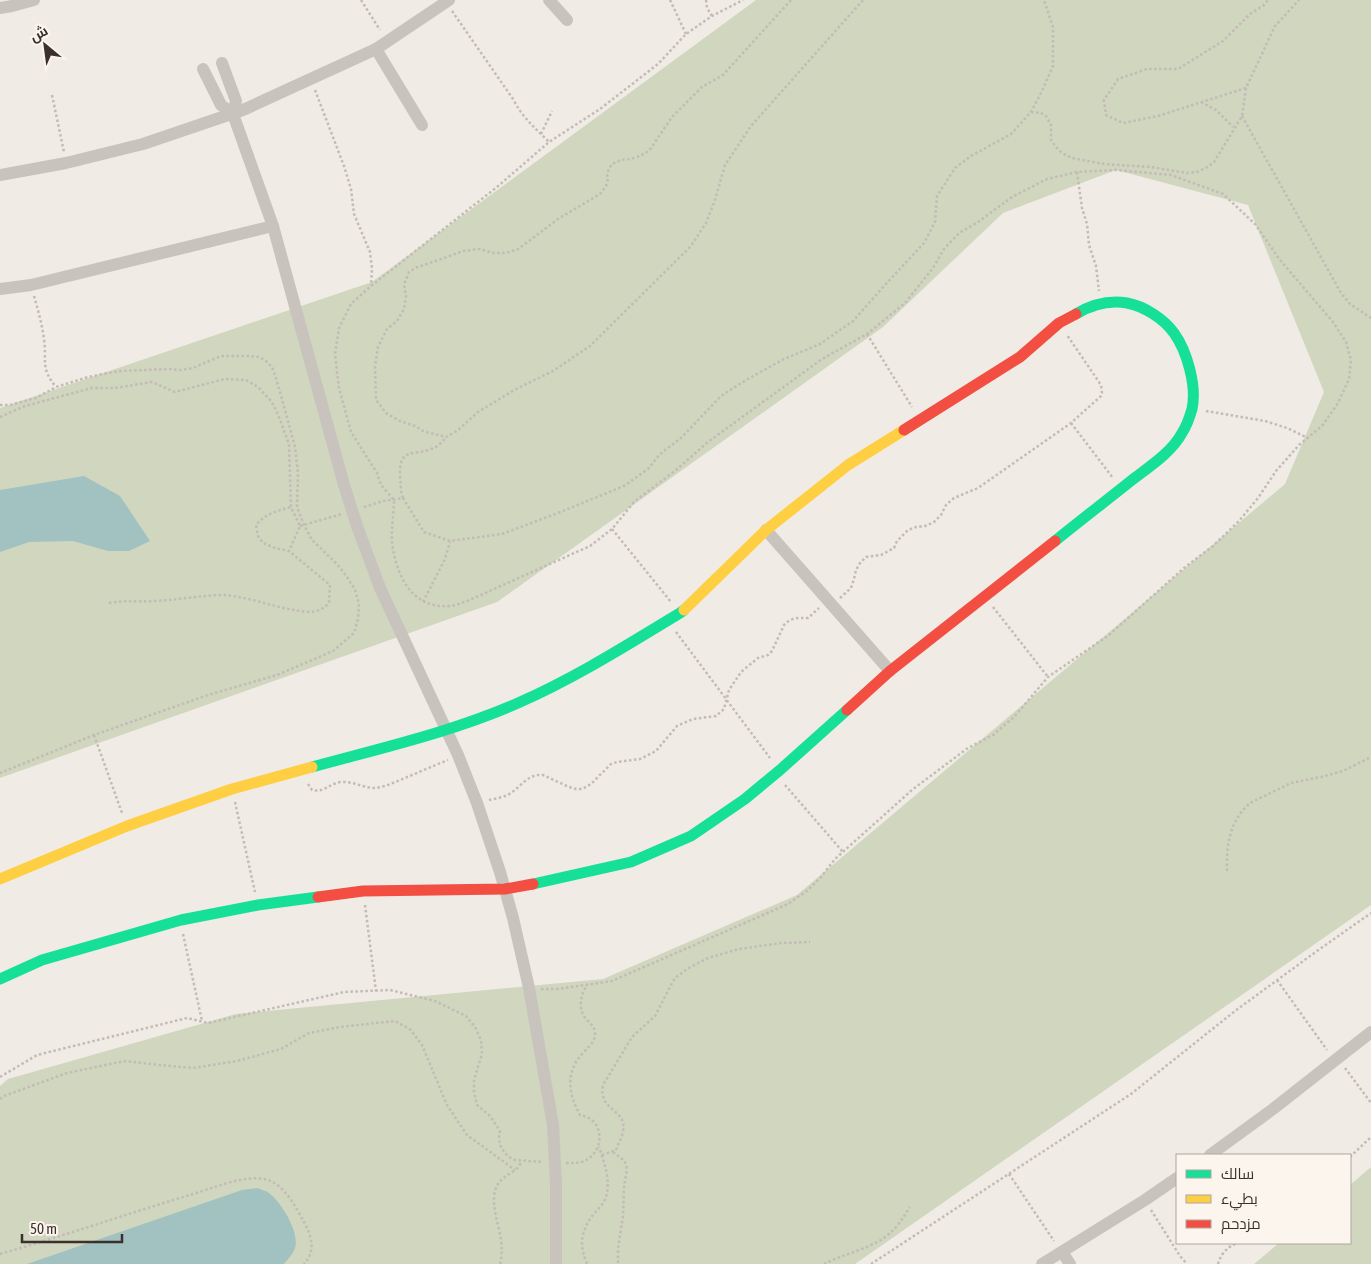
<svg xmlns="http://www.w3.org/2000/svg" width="1371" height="1264" font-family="'Asap Condensed',Cairo,sans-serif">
<rect width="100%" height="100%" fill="#f0ebe5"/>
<g fill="#d1d6bf">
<path d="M 756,0 L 1371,0 L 1371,905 L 855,1264 L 0,1264 L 0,1086 L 8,1079 L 236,1014 L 603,979 L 797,895 L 1285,484 L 1324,392 L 1248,205 L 1116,170 L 1003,213 L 883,327 L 497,602 L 0,778 L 0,408 L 372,282 Z"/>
<path d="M 1371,1167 L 1371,1264 L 1254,1264 L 1279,1243 L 1350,1243 L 1350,1185 Z"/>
</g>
<g fill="#a1c2c1">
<path d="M 84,476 L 120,496 L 150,541 L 129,551 L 108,551 L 73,541 L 29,542 L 0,552 L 0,490 Z"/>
<path d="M 258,1188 C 261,1190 265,1190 269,1193 C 281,1202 300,1232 295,1248 C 293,1254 288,1259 284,1264 L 27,1264 L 242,1190 Z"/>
</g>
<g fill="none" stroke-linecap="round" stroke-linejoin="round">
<g stroke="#c2bbb6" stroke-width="2.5" stroke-dasharray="2.5 2.5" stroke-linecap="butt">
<path d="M 361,0 L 380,30"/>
<path d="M 670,0 L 686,34"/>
<path d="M 706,0 L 707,8 L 712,16"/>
<path d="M 791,0 L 723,75 L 702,87 L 672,117 L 649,151 L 640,156 L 631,159 L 621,160 L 612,164 L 609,169 L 607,174 L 608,179 L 606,186 L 601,193 L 595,197 L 558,219 L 518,249 L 506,253 L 493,253 L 480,249 L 463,251 L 447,257 L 415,268 L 409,272 L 404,284 L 406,296 L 404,309 L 397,321 L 387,329 L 378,347 L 375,367 L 376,400 L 386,413 L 400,421 L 415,426 L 423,431 L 446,437 L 457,431 L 478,412 L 516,389 L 553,371 L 590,346 L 691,246 L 706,223 L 715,200 L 725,165 L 751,126 L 863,0"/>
<path d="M 452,11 L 513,99 C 522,117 535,128 549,142"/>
<path d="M 1246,88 L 1158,116 L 1123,123 L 1106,115 L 1104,100 L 1118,79 L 1147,69 L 1178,69 L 1223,41 L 1250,14 L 1264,5 L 1268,0"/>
<path d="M 315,90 L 344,166 L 351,189 L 354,214 L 370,252 L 372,269 L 371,286"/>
<path d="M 52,95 L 64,152"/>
<path d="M 1201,102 L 1216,110 L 1233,127"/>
<path d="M 1031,112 L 1041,113 L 1046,116 L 1051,125 L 1051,140 L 1056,147 L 1062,153 L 1072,158 L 1104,164 L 1151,167 L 1187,173 L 1197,172 L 1206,168 L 1214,162 L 1242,116 L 1246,88 L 1275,26 L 1299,0"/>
<path d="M 1242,116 L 1341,293 L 1350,304 L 1371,318"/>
<path d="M 541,134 L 552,111"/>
<path d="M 1077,172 L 1082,208 L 1087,224 L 1089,245 L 1096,266 L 1099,291"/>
<path d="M 34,296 C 38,310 42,324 44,339 C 47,361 40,368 56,387"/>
<path d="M 867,334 L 912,407"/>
<path d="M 0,405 L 10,405 L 36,398 L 56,387 L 88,377 L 119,371 L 169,369 L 181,370 L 193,368 L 221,356 L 249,356 L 259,357 L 266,361 L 272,367 L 275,375 L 282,399 L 295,447 L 298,473 L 297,507 L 304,525 L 312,540 L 337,564 L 347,577 L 355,590 L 359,604 L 358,619 L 354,633 L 333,651 L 277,675 L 208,695 L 94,735 L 0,773"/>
<path d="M 1206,411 L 1265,421 L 1287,428 L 1308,438"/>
<path d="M 0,417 L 25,406 L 92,388 L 115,388 L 152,382 L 175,392 L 225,379 L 246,380 L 258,387 L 271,401 L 277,412 L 289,444 L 291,507 L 300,526 L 289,551"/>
<path d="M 1071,423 L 1113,478"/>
<path d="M 403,498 C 400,491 401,483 400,475 C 399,447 414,456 431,449 C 438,447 442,442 446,437"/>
<path d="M 364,507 L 383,501 L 403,498 L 424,532 L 450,541 L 502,534 L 558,513 L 624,486 L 648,469 L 660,454 L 681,438 L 721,396 L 746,380 L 784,359 L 820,344 L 853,321 L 885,285 L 924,243 L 935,222 L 937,196 L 955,168 L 971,156 L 1011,134 L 1031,112 L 1041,93 L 1053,66 L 1053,27 L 1044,0"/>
<path d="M 300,526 L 342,514"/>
<path d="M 612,529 L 671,602"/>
<path d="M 840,598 L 851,588 L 854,579 L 856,570 L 860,563 L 866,557 L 881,555 L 894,548 L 897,541 L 908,530 L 916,527 L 925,526 L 934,522 L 941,515 L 946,505 L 954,498 L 978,488 L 1071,423 L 1101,396 L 1102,393 L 1101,385 L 1067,335"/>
<path d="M 423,602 L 445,559 L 450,542"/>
<path d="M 109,603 C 124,600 139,602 154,601 C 176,600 197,596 219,595 C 244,595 269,606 294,610 C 301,611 309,613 316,611 C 321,610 325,607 329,603 L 330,585 L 289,551 L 275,548 L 263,543 L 258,536 L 256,525 C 266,513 277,511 291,507"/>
<path d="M 993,607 L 1048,677"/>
<path d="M 676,632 L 770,758"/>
<path d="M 94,735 L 122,813"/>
<path d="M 308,784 L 312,790 C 324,793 330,783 341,782 C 353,781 363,788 375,788 C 385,787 395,782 405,778 C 419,772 433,766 448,760"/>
<path d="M 785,785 L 843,852"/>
<path d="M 489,800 C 494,799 500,798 505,796 C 519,791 526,773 543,775 L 569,787 L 576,789 L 582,789 L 588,786 L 593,782 L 611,764 L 617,762 L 640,759 L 656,751 L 677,726 L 693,719 L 716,716 L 724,709 L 729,690 L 741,672 L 758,658 L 768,655 L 772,651 L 784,625 C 791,617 798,618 808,618 L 819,608"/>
<path d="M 235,802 L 255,892"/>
<path d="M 1227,871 C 1226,845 1230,818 1252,802 L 1291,783 L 1321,777 L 1343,771 L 1371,757"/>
<path d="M 365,905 L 376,991"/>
<path d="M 183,934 L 202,1021"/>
<path d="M 1277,980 L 1327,1050"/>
<path d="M 541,989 L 558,989 L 612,981 L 788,904 L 808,890 L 821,877 L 835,859 L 912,790 L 968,748 L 993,735 L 1014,717 L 1048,677 L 1109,635 L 1184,568 L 1213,546 L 1239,521 L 1258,498 L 1276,471 L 1299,445 L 1322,426 L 1338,403 L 1349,379 L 1351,360 L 1346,342 L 1333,322 L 1280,260 L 1255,224 L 1223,194 L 1171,175 L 1116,170 L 1077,172 L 1047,179 L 1012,197 L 978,222 L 959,233 L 944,249 L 933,268 L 905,303 L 867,334 L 822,359 L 708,442 L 676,470 L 634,502 L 612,529 L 590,546 L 465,602 C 460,603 455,606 450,606 C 411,609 396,575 392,542 C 391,529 394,513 394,500 L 381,485 L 377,473 L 351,432 L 339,388 L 335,354 L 339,328 L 351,304 L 371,286 L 497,187 L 549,142 L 600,109 L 658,64 L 686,34 L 712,16 L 743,0"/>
<path d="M 1345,1068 L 1371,1103"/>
<path d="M 0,1077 L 37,1055 L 187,1018 L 208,1023 L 344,992 L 390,990 L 435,1001 L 466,1016 L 475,1027 L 481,1040 L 482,1054 L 474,1080 L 474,1092 L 477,1105 L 490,1116 L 500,1131 L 499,1138 L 500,1145 L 504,1152 L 509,1157 L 515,1160 L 543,1162"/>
<path d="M 0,1099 L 4,1096 L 67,1073 L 125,1061 L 159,1065 L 193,1068 L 237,1061 L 281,1049 L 309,1033 L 340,1027 L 395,1021 L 411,1030 L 422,1045 L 447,1105 L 467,1135 L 515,1170"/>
<path d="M 613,1152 L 621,1158 L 625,1162 L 627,1169 L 624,1187 L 623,1216 L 618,1249 L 618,1264"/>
<path d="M 602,1155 L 616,1150 C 618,1144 622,1138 623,1131 C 627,1108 598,1112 603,1085 L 632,1037 L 655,1016 L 671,985 L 675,978 L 687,969 L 708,958 L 739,949 L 781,943 L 810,942"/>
<path d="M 1350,1157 L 1371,1137"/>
<path d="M 566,1163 C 572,1163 577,1163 582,1162 C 599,1156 605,1135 594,1122 C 590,1118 585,1116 580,1115 C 568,1093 565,1072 583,1053 C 588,1047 595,1043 595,1034 C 595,1028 592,1025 588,1021 C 577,1011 580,996 587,985"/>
<path d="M 1009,1174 L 1054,1241"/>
<path d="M 1151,1210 L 1180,1256 L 1187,1264"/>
<path d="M 0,1254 C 64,1236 126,1214 190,1195 C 211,1189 242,1175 264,1179 C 283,1182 296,1207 304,1222 C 312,1237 316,1251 304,1264"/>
<path d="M 500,1264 C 502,1256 502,1249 501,1240 C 499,1224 489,1201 497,1186 C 501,1178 508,1175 515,1170 C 518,1168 520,1164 522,1161"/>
<path d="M 587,1264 C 580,1247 580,1235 590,1219 C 595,1211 603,1206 606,1197 C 611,1180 604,1162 599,1147"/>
<path d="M 824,1264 C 843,1254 877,1247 891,1232 C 899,1225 904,1216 910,1207"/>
<path d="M 871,1264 L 1131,1094 L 1235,1011 L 1317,951 L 1371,913"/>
<path d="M 1218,1264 C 1221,1254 1227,1247 1237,1243"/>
</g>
<g stroke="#c9c3be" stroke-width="12">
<path d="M 549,0 L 567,20"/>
<path d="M 0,8 L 12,6 L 34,0"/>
<path d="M 376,49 L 422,125"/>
<path d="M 222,63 L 236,101 L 233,114"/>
<path d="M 203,69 L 221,105 L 233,114 L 273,226 L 344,485"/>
<path d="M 0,175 L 66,163 L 143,144 L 243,110 L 376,49 L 449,0"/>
<path d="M 0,289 L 31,285 L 273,226"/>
<path d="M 357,526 L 380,588 L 458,755 L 477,803 L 500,872 L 513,918 L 529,988 L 553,1125"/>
<path d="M 766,530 L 890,671"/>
<path d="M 1210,1155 L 1273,1109 L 1371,1032"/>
<path d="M 1062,1252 L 1070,1264"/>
<path d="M 556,1264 L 556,1183"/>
<path d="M 1042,1264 L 1145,1200 L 1177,1178"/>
</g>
<g stroke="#16e098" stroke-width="11">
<path d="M 1055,541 C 1081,520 1107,500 1132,480 C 1149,467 1172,452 1182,433 C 1186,427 1190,416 1192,409 C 1197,386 1187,351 1174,333 C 1164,319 1144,306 1127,303 C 1109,300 1091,305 1076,314"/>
<path d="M 312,767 C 381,748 452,732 518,703 C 575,678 627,645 680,613 L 684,610"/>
<path d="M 533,884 L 631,862 L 691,836 L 745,799 L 780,770 L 847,710"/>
<path d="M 0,979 L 42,960 L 181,920 L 258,905 L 318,897"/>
</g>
<g stroke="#ffcf43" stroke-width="11">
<path d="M 684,610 L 766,530 L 848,465 L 904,430"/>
<path d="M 0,879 L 127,826 L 232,789 L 312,767"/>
</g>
<g stroke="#f24e42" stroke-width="11">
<path d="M 904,430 L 1020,357 L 1059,323 L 1076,314"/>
<path d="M 847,710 L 890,671 L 1055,541"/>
<path d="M 318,897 L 363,891 L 505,889 L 533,884"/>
</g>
<g stroke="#c9c3be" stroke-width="12">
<path d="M 344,485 L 357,526"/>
<path d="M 553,1125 L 556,1183"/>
</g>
</g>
<rect x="1176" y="1154" width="175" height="90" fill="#fbf5ee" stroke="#aea6a0"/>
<rect x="1186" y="1170" width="25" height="8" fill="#16e098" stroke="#aea6a0"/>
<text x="1221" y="1179" font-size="15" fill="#3b302b">سالك</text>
<rect x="1186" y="1195" width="25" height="8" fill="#ffcf43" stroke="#aea6a0"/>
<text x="1221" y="1204" font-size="15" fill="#3b302b">بطيء</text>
<rect x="1186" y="1220" width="25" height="8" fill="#f24e42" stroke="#aea6a0"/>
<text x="1221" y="1229" font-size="15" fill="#3b302b">مزدحم</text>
<g transform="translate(45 45) rotate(331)" stroke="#fbf5ee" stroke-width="4" paint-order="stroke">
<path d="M0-4L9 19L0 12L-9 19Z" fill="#3b302b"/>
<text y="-8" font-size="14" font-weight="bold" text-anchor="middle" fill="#3b302b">ش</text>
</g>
<path d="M22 1234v8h100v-8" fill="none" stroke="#3b302b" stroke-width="2.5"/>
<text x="30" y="1234" font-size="15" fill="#3b302b" stroke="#fbf5ee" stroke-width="4" paint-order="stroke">50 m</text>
</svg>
